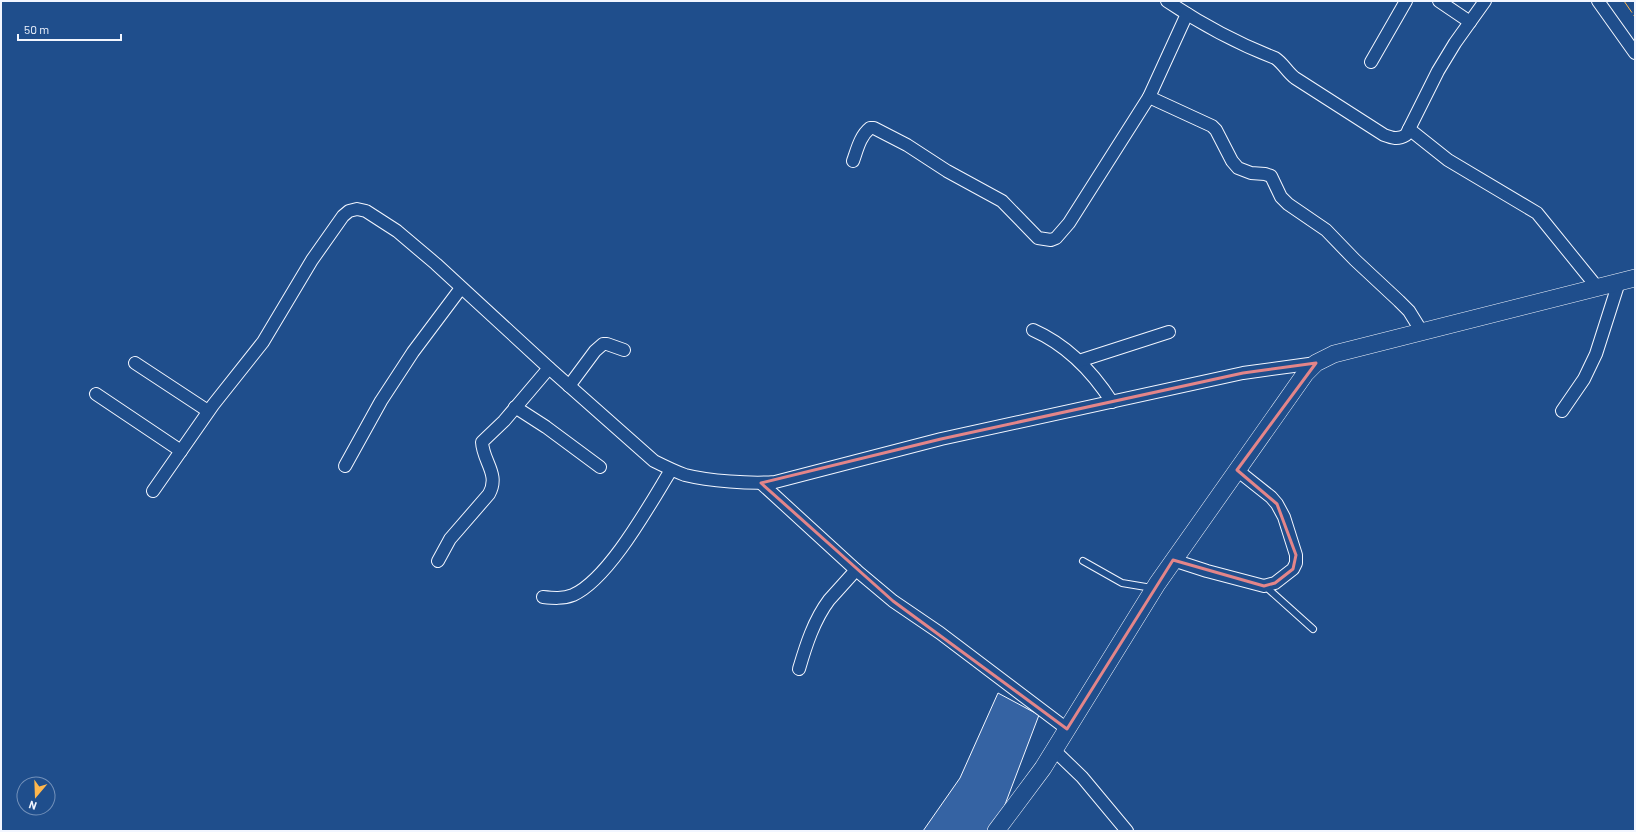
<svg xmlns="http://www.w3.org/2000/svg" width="1636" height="832" font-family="Barlow,sans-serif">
<rect width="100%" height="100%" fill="#1f4e8c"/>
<path fill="#3563a3" stroke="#f2f6ff" d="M 998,693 L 1039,715 L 998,823 L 988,831 L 923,831 L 960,778 Z"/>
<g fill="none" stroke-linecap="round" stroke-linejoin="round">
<defs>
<g id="service">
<path d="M 1083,561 L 1122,583 L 1152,588"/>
<path d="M 1265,586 L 1313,629"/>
</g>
<g id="minor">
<path d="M 1167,1 C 1201,24 1236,43 1275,58 C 1283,63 1287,72 1295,78 L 1384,135 C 1392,138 1398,140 1406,135 L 1438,71 L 1455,43 L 1485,1"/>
<path d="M 1439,1 L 1470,22"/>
<path d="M 1598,1 L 1635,53"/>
<path d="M 1371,62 L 1406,1"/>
<path d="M 1149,97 L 1212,126 L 1216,130 L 1232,161 L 1238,168 L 1251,173 L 1265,174 L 1271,176 L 1281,197 L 1288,204 L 1326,230 L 1355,260 L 1399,301 L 1409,311 L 1422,332"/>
<path d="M 1409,129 L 1448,160 L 1537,213 L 1597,287"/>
<path d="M 853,161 C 857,150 860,136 870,128 L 874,128 L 907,145 L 947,171 L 1002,201 L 1038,238 L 1051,240 L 1056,238 L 1069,223 L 1149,97 L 1187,14"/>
<path d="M 1033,330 C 1067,345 1092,371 1112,402"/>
<path d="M 1079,361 L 1169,332"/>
<path d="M 135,363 L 208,411"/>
<path d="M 569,386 L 595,351 L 603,344 L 607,344 L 624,350"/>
<path d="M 96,394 L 181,451"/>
<path d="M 515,407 L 546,427 L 600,467"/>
<path d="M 1562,411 L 1584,379 L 1596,354 L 1619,282"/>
<path d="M 345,466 L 381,401 L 413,352 L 461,288"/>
<path d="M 761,483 L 856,570 L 893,601 L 940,633 L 1067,729"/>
<path d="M 153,491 L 213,405 L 263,342 L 312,260 L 343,216 L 349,211 L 357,209 L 366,211 L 397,231 L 436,264 L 549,368 L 654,461 C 664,466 674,471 685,475 C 709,481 751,484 775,482 L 941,439 L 1243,373 L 1316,363"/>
<path d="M 1173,560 L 1207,571 L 1264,586 L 1275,583 L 1293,569 L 1296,563 L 1296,555 L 1284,517 L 1277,504 L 1271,497 L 1237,470"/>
<path d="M 438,561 L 450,539 L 489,494 C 500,474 483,462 482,442 L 504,421 L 549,368"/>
<path d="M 543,597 C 553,598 563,599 573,595 C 609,579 650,504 671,470"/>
<path d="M 799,669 C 806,645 814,620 829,600 C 838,590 847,580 856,570"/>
<path d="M 1054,750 L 1082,777 L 1127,831"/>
</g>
<path id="secondary" d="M 996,831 L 1043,768 L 1157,584 L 1305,374 L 1316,363 L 1334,354 L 1635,278"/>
</defs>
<use href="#service" stroke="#f2f6ff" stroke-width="8"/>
<use href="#minor" stroke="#f2f6ff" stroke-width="14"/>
<use href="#secondary" stroke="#f2f6ff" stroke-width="18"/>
<use href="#service" stroke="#1f4e8c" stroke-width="6"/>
<use href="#minor" stroke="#1f4e8c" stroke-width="12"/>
<use href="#secondary" stroke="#1f4e8c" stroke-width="17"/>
<path stroke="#ffb74d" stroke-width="1" stroke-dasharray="14 3 2 3" stroke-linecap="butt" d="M 1624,1 L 1635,17"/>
</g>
<path fill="none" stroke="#e38589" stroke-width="3" stroke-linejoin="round" d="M 1316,363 L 1237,470 L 1277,504 L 1296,555 L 1293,569 L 1275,583 L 1264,586 L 1173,560 L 1067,729 L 893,601 L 761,483 L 941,439 L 1243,373 Z"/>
<rect width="1636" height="832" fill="none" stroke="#f2f6ff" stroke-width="4"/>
<g transform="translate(36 796) rotate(199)"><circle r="19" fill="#1f4e8c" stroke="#7391ba"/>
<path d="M0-3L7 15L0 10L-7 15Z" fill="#ffb74d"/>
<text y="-6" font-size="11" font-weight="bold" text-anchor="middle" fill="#f2f6ff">N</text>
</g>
<path d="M18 34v6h103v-6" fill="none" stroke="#f2f6ff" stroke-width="2"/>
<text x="24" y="34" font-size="12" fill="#f2f6ff" stroke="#1f4e8c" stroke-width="3" paint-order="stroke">50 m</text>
</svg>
